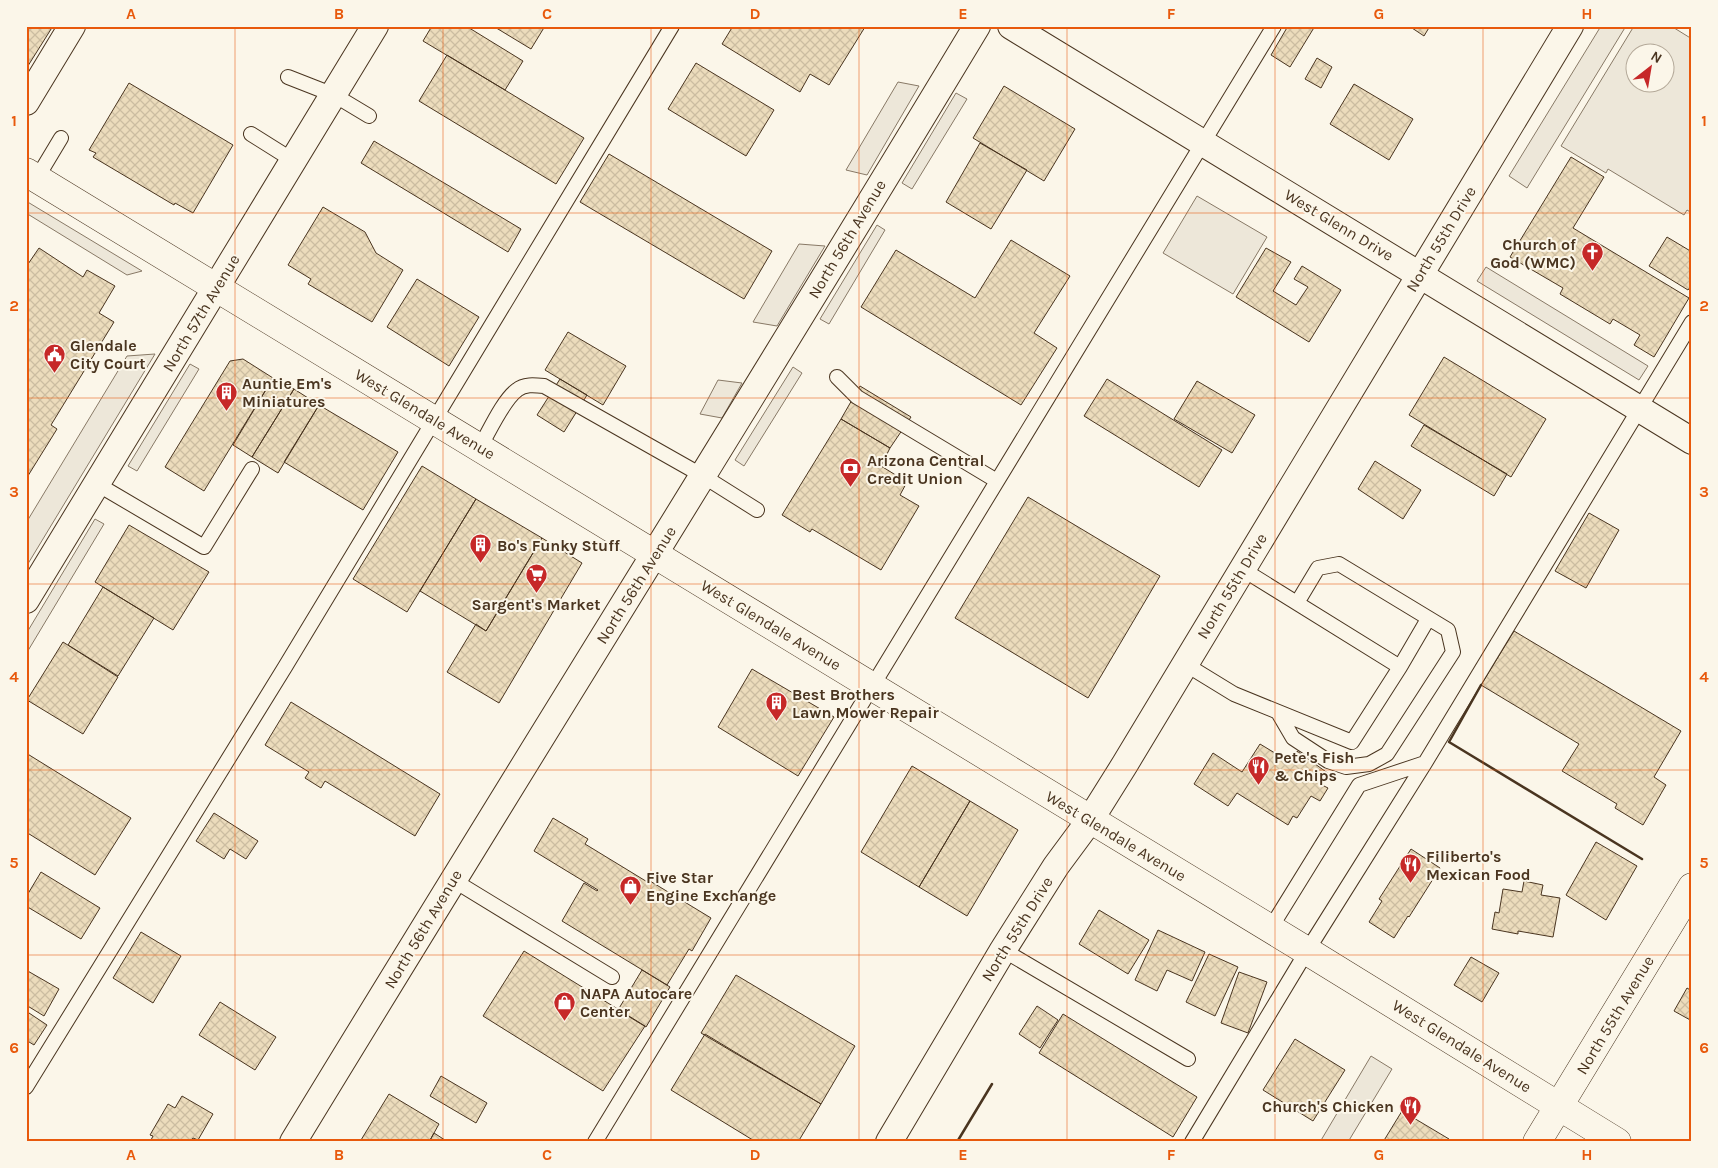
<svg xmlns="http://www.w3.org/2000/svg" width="1718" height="1168" viewBox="0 0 1718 1168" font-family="Karla,sans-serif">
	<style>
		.parking { fill: #ede7d9; stroke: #887966; fill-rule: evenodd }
		.building { fill: url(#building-cross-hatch); stroke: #4a3520 }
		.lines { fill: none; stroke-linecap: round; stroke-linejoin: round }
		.lane-casing { stroke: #4a3520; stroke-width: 16 }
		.street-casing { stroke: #4a3520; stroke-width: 28 }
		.secondary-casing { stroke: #4a3520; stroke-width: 29 }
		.lane { stroke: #fbf6e9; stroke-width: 14 }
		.street { stroke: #fbf6e9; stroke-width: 26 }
		.secondary { stroke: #fbf6e9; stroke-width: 28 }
		.wall { stroke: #4a3520; stroke-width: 2.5 }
		.grid { fill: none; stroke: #e8590c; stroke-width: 1; stroke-opacity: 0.55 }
		.labels { text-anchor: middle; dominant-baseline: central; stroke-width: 4; stroke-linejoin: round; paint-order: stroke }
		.street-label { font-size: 16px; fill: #4a3520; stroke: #fbf6e9 }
		.poi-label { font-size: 16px; font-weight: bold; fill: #4a3520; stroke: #fbf6e9; text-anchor: start }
		.neatline { fill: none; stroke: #e8590c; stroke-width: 2 }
		.grid-label { font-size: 16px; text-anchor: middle; font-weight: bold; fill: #e8590c }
	</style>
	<defs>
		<pattern id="building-cross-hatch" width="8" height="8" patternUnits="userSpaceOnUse" patternTransform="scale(1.25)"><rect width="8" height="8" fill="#ecdcbc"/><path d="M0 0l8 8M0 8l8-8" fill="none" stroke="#ccbda1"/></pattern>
	</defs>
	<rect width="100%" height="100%" fill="#fbf6e9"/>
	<!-- parking -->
	<path class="parking" d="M1601,26H1626L1527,188L1509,176Z
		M1634,26H1671L1692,39V213L1687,210L1684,215L1608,169L1606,173L1561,146ZM1636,52H1666V82H1636Z
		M898,82L919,86L867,175L846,170Z
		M956,93L967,99L912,189L902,183Z
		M1197,196L1267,237L1233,294L1163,253Z
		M26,201L142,271L127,275L26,213Z
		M877,225L885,230L829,324L820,319Z
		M799,244L825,246L777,326L753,322Z
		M1486,267L1648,366L1639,380L1477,281Z
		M155,354L26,567V523L127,356Z
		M190,364L199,369L137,471L128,466Z
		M793,367L802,373L744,466L735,460Z
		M718,380L742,383L722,418L700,414Z
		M95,519L104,524L26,654V634Z
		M1371,1056L1392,1069L1348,1142H1320Z"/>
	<!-- building -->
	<path class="building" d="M26,26H53L26,69Z
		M432,26H466L523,61L505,90L423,41Z
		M493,26H545L531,49Z
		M733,26H864L865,27L829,85L810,74L800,92L722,44Z
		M1288,26H1315L1290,67L1271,55Z
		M1409,26H1430L1424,36Z
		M447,55L584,138L556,184L419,101Z
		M1317,58L1332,67L1321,88L1305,79Z
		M696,63L774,110L746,156L668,109Z
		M129,83L233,145L193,213L175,203L174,205L93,157L96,153L89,150Z
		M1354,84L1413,119L1389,160L1330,124Z
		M1004,86L1075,129L1044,181L973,138Z
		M374,141L521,229L508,252L361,163Z
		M980,143L1027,170L991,229L946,202Z
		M609,154L772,251L744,299L580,202Z
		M1571,157L1604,177L1573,228L1689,298L1654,357L1634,345L1640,335L1613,319L1610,324L1560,294L1563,288L1510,257Z
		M323,207L365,232L376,253L403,270L372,322L308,284L311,279L288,265Z
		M1667,237L1692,252V285L1688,290L1649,266Z
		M1011,240L1070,276L1034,333L1057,348L1021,405L861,307L896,250L975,298Z
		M39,248L83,277L87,270L115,286L99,313L114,322L51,425L57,429L26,479V267Z
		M1266,248L1291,262L1273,291L1296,305L1308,287L1294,279L1302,266L1341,290L1309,342L1236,297Z
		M417,279L479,317L449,366L387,327Z
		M568,332L626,366L603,405L545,370Z
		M1444,357L1546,419L1511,477L1409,415Z
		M243,359L273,378L204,491L165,467L230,361Z
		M273,378L294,389L252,457L233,445Z
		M560,379L587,395L564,432L537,415Z
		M1107,379L1222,450L1199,487L1084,416Z
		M1197,381L1255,415L1232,453L1174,419Z
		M860,386L911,417L890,448L841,419Z
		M294,389L319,405L278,473L252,457Z
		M319,405L398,452L363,510L284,462Z
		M841,419L890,448L881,466L907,482L900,495L919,506L881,570L812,529L810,532L782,515Z
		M1424,425L1507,474L1494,496L1411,446Z
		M1375,461L1421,490L1403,519L1358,489Z
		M422,466L476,499L407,612L353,579Z
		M1028,497L1160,576L1088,698L955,618Z
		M476,499L542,538L486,631L420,591Z
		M1589,513L1619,530L1586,588L1555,571Z
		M129,525L209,572L173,630L95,582Z
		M542,538L582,563L499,703L447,672L476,624L486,631Z
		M103,587L154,618L118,676L68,645Z
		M1514,631L1681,731L1654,777L1666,785L1643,825L1615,808L1617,804L1562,771L1579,744L1481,685Z
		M63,642L118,677L83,734L27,700Z
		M752,669L834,717L798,776L718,727Z
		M291,702L440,794L415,836L325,781L321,788L305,778L309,772L265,745Z
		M1260,744L1288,761L1294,752L1296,753L1297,751L1329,774L1322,785L1328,788L1320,801L1311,796L1297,818L1293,816L1288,825L1237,793L1228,806L1194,784L1213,753L1242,772Z
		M26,753L131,818L95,875L26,832Z
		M912,766L970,801L919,887L861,852Z
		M970,801L1018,830L967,916L919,887Z
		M214,813L258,841L246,859L230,849L224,859L196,841Z
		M553,818L588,839L585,844L649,883L650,881L711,918L692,951L689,949L667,985L562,921L584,883L597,891L598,890L534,851Z
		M1596,842L1637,866L1606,920L1566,895Z
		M1411,849L1440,868L1409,917L1408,916L1394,938L1369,922L1382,901L1379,899Z
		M41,872L100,908L81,939L26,906V897Z
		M1524,881L1543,885L1541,895L1560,898L1553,937L1518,931V934L1492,929L1495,912L1499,913L1503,889L1522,892Z
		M1099,910L1149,940L1128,974L1079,944Z
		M1158,930L1205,952L1192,981L1167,970L1157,991L1135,980Z
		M141,932L181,956L153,1003L113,978Z
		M524,951L645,1026L603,1091L483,1016Z
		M1209,954L1238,967L1215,1016L1186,1002Z
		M1471,957L1499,973L1482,1002L1454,985Z
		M26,970L59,989L44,1016L26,1005Z
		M642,970L670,987L646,1027L618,1010Z
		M1239,972L1267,982L1248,1033L1221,1023Z
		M736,975L855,1046L821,1104L701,1033Z
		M1687,988L1692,991V1021L1674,1011Z
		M220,1002L276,1037L255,1070L199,1035Z
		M1037,1006L1058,1020L1040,1048L1019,1034Z
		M26,1011L47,1025L34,1045L26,1040Z
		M1063,1014L1197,1097L1173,1137L1039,1053Z
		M705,1034L821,1104L798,1142H756L671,1090Z
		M1295,1039L1345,1070L1313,1121L1263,1090Z
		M441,1076L487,1103L476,1123L430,1096Z
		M389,1094L439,1124L429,1142H364L361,1140Z
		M182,1096L213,1114L198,1140L193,1138L190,1142H150L153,1136L150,1135L168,1104L175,1108Z
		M1402,1111L1449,1139L1447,1142H1383Z
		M434,1133L448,1142H429Z"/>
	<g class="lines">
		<defs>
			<path id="lane" d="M288,77L334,95L369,116
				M251,134L294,161
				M37,178L61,138
				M837,377L857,397L997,481
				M480,447C489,432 503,400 517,390C524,384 534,385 544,386L703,476L757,510
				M97,484L204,547L252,469
				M1242,569L1400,667
				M1185,664L1234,694L1352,742L1400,667L1428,619
				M1279,714L1293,738L1328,761L1346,767L1369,764L1387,754L1453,652L1448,630L1339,564L1318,568L1297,603
				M453,880L612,977
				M1270,929L1359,785L1425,763
				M1003,950L1188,1059
				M26,1087L285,667L672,26
				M595,1142L1274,26
				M1192,1142L1307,951L1425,763L1692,322"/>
			<path id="street" d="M1011,26L1692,441
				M26,102L72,26
				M26,600L375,26
				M293,1142C520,769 752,400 977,26
				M889,1142L1003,950L1056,866L1090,820L1125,764L1570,26"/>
			<path id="secondary" d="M26,172L1307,951L1617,1142
				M1537,1142L1692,887"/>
		</defs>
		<!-- lane casing -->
		<use href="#lane" class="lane-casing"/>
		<!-- street casing -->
		<use href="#street" class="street-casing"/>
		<!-- secondary casing -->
		<use href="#secondary" class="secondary-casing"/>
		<!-- lane -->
		<use href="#lane" class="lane"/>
		<!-- street -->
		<use href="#street" class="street"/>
		<!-- secondary -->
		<use href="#secondary" class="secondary"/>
		<!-- wall -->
		<path class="wall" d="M1481,685L1449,742L1642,859
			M957,1142L992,1084"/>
	</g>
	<!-- grid -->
	<path class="grid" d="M235,26V1142M443,26V1142M651,26V1142M859,26V1142M1067,26V1142M1275,26V1142M1483,26V1142M26,213H1692M26,398H1692M26,584H1692M26,770H1692M26,955H1692"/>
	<!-- icons -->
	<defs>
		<symbol id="church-pin" viewBox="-11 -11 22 30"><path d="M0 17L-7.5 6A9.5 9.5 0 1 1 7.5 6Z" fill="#c62828" stroke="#fbf6e9"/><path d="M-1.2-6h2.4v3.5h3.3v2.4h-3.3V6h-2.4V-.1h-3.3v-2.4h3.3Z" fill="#fff"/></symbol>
		<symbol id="civic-pin" viewBox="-11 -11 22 30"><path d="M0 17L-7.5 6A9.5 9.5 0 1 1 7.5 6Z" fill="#c62828" stroke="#fbf6e9"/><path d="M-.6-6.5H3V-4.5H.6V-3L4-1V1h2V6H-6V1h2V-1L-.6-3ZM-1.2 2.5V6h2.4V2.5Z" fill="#fff"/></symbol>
		<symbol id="building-pin" viewBox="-11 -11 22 30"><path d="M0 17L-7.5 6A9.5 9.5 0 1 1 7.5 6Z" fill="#c62828" stroke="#fbf6e9"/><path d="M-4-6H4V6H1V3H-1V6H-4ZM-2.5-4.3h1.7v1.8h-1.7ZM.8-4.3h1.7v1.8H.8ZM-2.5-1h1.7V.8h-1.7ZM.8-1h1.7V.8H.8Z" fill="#fff"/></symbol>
		<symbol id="bank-pin" viewBox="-11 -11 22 30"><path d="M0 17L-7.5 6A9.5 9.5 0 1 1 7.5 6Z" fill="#c62828" stroke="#fbf6e9"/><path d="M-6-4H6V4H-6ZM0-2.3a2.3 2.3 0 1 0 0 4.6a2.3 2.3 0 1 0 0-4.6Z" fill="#fff"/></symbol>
		<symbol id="supermarket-pin" viewBox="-11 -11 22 30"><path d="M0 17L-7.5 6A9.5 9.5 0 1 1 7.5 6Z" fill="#c62828" stroke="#fbf6e9"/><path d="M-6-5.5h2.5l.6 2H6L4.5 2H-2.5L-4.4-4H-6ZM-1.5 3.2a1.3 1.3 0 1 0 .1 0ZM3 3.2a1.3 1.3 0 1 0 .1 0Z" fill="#fff"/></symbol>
		<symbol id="restaurant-pin" viewBox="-11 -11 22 30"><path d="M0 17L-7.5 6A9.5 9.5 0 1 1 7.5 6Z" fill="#c62828" stroke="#fbf6e9"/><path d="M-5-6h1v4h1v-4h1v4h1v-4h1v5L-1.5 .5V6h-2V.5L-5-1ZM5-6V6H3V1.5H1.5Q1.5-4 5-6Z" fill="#fff"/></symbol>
		<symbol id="shop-pin" viewBox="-11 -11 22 30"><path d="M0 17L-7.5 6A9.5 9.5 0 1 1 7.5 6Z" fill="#c62828" stroke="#fbf6e9"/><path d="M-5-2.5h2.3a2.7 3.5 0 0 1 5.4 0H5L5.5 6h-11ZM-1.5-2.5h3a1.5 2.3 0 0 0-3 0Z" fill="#fff"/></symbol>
	</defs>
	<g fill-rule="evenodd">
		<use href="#church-pin" x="1580" y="240" width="25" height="34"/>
		<use href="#civic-pin" x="42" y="342" width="25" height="34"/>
		<use href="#building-pin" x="214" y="380" width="25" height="34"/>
		<use href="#bank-pin" x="838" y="456" width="25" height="34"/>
		<use href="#building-pin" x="468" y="532" width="25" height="34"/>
		<use href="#supermarket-pin" x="524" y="562" width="25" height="34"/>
		<use href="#building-pin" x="764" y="690" width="25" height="34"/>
		<use href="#restaurant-pin" x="1246" y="754" width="25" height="34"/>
		<use href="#restaurant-pin" x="1398" y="852" width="25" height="34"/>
		<use href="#shop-pin" x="618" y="874" width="25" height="34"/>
		<use href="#shop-pin" x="552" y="990" width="25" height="34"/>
		<use href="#restaurant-pin" x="1398" y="1094" width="25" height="34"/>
	</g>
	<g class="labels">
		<!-- street labels -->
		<g class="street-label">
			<text transform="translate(1339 225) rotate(31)">West Glenn Drive</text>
			<text transform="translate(847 239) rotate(-59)">North 56th Avenue</text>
			<text transform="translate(1441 239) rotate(-59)">North 55th Drive</text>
			<text transform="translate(201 313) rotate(-59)">North 57th Avenue</text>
			<text transform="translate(425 414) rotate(31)">West Glendale Avenue</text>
			<text transform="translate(636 585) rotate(-58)">North 56th Avenue</text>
			<text transform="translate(1232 586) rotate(-59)">North 55th Drive</text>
			<text transform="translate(771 625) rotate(31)">West Glendale Avenue</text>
			<text transform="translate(1116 836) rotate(31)">West Glendale Avenue</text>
			<text transform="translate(423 929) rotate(-59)">North 56th Avenue</text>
			<text transform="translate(1017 929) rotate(-58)">North 55th Drive</text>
			<text transform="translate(1615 1015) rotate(-59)">North 55th Avenue</text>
			<text transform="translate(1462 1046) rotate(32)">West Glendale Avenue</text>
		</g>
		<!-- poi labels -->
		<g class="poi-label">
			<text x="1576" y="244" text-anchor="end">Church of<tspan x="1576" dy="18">God (WMC)</tspan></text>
			<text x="70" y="345">Glendale<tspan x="70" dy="18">City Court</tspan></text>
			<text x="242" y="383">Auntie Em's<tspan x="242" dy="18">Miniatures</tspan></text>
			<text x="867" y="460">Arizona Central<tspan x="867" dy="18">Credit Union</tspan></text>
			<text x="497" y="545">Bo's Funky Stuff</text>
			<text x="536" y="604" text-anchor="middle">Sargent's Market</text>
			<text x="792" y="694">Best Brothers<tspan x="792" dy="18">Lawn Mower Repair</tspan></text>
			<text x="1274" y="757">Pete's Fish<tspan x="1274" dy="18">&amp; Chips</tspan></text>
			<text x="1426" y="856">Filiberto's<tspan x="1426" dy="18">Mexican Food</tspan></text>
			<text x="646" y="877">Five Star<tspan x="646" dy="18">Engine Exchange</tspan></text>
			<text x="580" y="993">NAPA Autocare<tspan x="580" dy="18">Center</tspan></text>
			<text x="1394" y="1106" text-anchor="end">Church's Chicken</text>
		</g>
	</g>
	<!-- border -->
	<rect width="1718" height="1168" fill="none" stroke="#fbf6e9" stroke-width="55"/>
	<!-- north arrow -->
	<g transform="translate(1650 68) rotate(31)"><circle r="24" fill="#fbf6e9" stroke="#b4a999"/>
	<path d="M0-4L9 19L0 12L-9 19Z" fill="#c62828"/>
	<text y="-8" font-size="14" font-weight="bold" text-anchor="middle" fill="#4a3520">N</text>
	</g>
	<rect x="28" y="28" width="1662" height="1112" class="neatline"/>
	<g class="grid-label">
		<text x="131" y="19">A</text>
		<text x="339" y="19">B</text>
		<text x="547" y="19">C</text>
		<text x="755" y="19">D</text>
		<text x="963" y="19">E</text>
		<text x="1171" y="19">F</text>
		<text x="1379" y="19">G</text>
		<text x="1587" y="19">H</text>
		<text x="14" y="126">1</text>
		<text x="1704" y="126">1</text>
		<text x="14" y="311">2</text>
		<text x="1704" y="311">2</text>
		<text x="14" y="497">3</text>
		<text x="1704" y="497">3</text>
		<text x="14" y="682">4</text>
		<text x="1704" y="682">4</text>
		<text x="14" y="868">5</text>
		<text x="1704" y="868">5</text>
		<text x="14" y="1053">6</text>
		<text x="1704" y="1053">6</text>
		<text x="131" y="1160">A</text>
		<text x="339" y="1160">B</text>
		<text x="547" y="1160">C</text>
		<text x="755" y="1160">D</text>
		<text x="963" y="1160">E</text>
		<text x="1171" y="1160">F</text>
		<text x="1379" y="1160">G</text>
		<text x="1587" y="1160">H</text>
	</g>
</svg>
